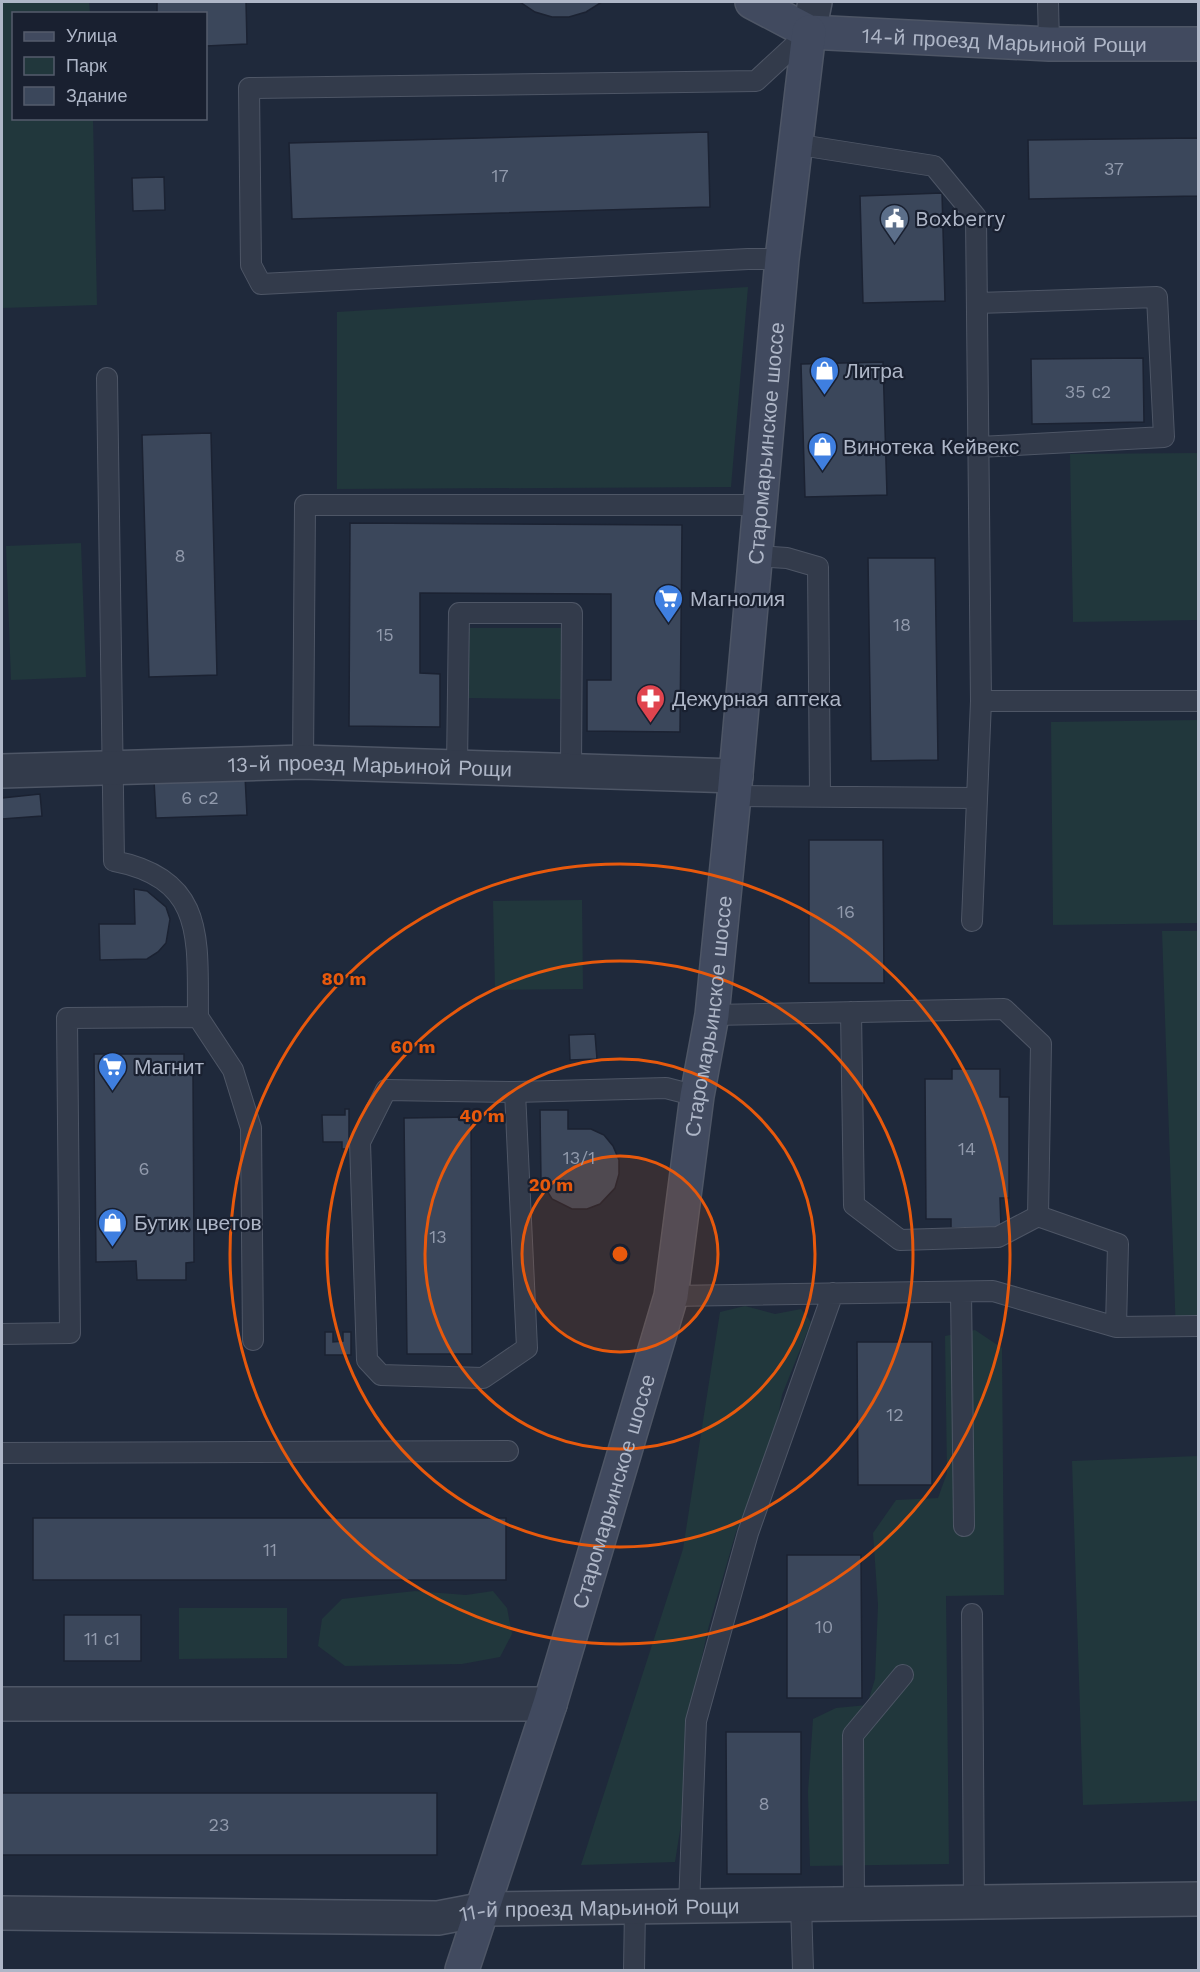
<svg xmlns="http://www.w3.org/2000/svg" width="1200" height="1972" viewBox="0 0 1200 1972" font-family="'Work Sans',sans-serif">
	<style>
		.green { fill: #21373c }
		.building { fill: #3b475b; stroke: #1b2232; stroke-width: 1.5 }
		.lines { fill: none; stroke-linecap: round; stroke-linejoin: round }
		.lane-casing { stroke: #4e5666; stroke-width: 22 }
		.street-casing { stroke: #4e5666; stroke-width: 36 }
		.secondary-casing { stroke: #4e5666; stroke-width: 36 }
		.lane { stroke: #333b4b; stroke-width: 20 }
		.street { stroke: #333b4b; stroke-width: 33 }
		.secondary { stroke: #414a5f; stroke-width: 33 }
		.ring { fill: none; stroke: #e8590c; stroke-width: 3 }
		.labels { text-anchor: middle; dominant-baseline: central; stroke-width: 4.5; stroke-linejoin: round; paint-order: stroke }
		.number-label { font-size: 18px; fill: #919aac }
		.street-label { font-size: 21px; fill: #aeb6c7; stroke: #192030 }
		.poi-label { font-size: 21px; fill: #aeb6c7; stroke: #192030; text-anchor: start }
		.centre { fill: #e8590c; stroke: #192030; stroke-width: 3 }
		.ring-label { font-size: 18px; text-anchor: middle; font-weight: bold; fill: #e8590c; stroke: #192030; stroke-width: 4.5; stroke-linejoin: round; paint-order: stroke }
	</style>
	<rect width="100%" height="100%" fill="#1f293b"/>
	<!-- green -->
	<path class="green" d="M2,2H89L90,13L14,14V118L93,119L97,305L2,308Z
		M748,287L731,487L337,489V312Z
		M1198,453V620L1073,622L1070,454Z
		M81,543L86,677L11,680L6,546Z
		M469,628H563L562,699L469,698Z
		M1198,720V923L1053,925L1051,722Z
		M582,900L583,989L495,990L493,901Z
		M1162,931H1198V1335L1176,1336Z
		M745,1306L775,1314L801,1309L811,1322L782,1395L771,1456L736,1532L708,1629L685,1736L686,1793L675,1862L581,1865L683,1549L720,1312Z
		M975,1330L1002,1348L1004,1595L946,1596L949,1864L810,1866L808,1792L813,1719L836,1708L867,1705L875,1679L878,1605L873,1533L896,1500L938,1498L947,1473L945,1336Z
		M1198,1456V1801L1083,1805L1072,1461Z
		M415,1591L466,1595L493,1591L507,1608L512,1634L500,1657L462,1664L345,1666L318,1646L322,1619L342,1599Z
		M179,1608H287V1658L179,1659Z"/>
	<!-- building -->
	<path class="building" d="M157,2H246L247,44L206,46V14H157Z
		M520,2H602L586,12L569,17H552L535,12Z
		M708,132L710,207L292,219L289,143Z
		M1198,138V196L1029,199L1028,140Z
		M164,177L165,210L133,211L132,178Z
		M942,193L945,301L863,303L860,196Z
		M1143,358L1144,422L1032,424L1031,359Z
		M883,362L887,495L805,497L801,364Z
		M211,433L217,675L149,677L142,435Z
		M350,523L682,525L680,732L587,731V680H611V594L420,593V673L440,674V727L349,726Z
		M868,558H935L938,760L871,761Z
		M245,776L247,815L156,818L154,780Z
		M40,794L42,816L2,819V798Z
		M809,840H883L884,983H809Z
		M134,889L147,891L166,907L170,919L166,943L158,952L147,959L100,960L99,924H135Z
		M595,1034L597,1059L570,1060L569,1035Z
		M94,1054H184V1074H193L194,1262L186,1263V1280H137L136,1261L96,1262Z
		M952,1069H1000V1097H1009V1198H1000L1001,1228H951V1219H926L925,1079H952Z
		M345,1109H349V1149H342V1142H323L322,1115H345Z
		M540,1110H568V1129H591L604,1135L613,1146L619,1160V1174L615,1188L600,1204L587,1209H572L552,1199L541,1181Z
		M471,1117L472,1354H407L404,1118Z
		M325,1332H333V1342L343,1341V1332H351V1355H325Z
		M857,1342H932V1485H858Z
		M33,1518H506V1580H33Z
		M787,1555H861L862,1698H787Z
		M64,1615H141V1661H64Z
		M726,1732H801V1874H727Z
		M2,1793H437V1855H2Z"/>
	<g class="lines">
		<defs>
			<path id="lane" d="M1048,2L1049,44
				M794,144L934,166L976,217L981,701L972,921
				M782,259H748L261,284L251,265L249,88L756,81L809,32
				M977,303L1157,297L1164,437L979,447
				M756,556L787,558L818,567L820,795
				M981,701H1198
				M303,762L305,505H759
				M457,767L459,613H572L571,769
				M734,796L977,798
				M712,1015L1004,1009L1041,1044L1038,1216L998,1237L900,1240L854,1205L851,1012
				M198,1017L233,1070L251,1128L253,1340
				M515,1092L527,1348L483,1378L381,1375L367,1360L360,1142L386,1090L515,1092L666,1088L697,1096
				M961,1292L964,1526
				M671,1296L993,1291L1116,1327L1118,1244L1038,1216
				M1116,1327L1198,1326
				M2,1334L70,1333L67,1018L198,1017C197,941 207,879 114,861L107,378
				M2,1453L508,1451
				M972,1614L974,1904
				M854,1904L853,1735L903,1675
				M801,1905L803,1970
				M689,1906L696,1721L748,1533L833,1293
				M634,1970L635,1908"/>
			<g id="street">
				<path d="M809,32L815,2"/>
				<path id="s1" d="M2,771L303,762L736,776"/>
				<path d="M2,1704H550"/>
				<path id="s2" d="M2,1913L438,1918L485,1909L1198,1899"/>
			</g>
			<g id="secondary">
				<path id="s3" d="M752,2L809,32L1049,44H1198"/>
				<path id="s4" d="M462,1970L550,1704L671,1296L697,1096L712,1015L734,796L782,259L809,32"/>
			</g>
		</defs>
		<!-- lane casing -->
		<use href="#lane" class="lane-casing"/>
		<!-- street casing -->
		<use href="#street" class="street-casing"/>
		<!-- secondary casing -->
		<use href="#secondary" class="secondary-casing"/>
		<!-- lane -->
		<use href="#lane" class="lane"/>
		<!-- street -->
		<use href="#street" class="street"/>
		<!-- secondary -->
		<use href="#secondary" class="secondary"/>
	</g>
	<!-- distance rings -->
	<circle cx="620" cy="1254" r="98" fill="#e8590c" fill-opacity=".12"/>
	<g class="ring">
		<circle cx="620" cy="1254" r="98"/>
		<circle cx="620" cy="1254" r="195"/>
		<circle cx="620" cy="1254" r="293"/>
		<circle cx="620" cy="1254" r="390"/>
	</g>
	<!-- icons -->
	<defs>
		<symbol id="civic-pin" viewBox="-11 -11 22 30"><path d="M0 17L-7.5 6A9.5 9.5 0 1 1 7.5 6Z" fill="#5c6f8a" stroke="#192030"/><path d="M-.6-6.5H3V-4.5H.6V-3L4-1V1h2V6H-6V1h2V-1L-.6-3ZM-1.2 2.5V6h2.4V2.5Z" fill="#fff"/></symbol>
		<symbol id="shop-pin" viewBox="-11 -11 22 30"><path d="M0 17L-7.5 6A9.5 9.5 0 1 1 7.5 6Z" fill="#3f7fe0" stroke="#192030"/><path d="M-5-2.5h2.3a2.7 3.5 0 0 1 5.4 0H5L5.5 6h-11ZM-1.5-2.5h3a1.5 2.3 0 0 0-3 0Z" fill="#fff"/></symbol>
		<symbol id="supermarket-pin" viewBox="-11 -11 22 30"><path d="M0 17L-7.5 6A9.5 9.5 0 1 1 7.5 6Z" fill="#3f7fe0" stroke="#192030"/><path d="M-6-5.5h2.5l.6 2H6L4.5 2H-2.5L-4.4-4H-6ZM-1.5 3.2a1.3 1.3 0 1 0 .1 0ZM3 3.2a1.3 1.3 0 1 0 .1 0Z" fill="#fff"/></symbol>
		<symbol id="pharmacy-pin" viewBox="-11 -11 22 30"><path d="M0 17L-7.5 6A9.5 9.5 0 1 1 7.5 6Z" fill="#e0444e" stroke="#192030"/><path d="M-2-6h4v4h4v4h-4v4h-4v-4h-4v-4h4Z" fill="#fff"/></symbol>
	</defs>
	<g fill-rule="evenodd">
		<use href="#civic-pin" x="878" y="202" width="33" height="45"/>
		<use href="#shop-pin" x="808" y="354" width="33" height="45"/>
		<use href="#shop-pin" x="806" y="430" width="33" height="45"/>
		<use href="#supermarket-pin" x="652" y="582" width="33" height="45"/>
		<use href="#pharmacy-pin" x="634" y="682" width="33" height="45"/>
		<use href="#supermarket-pin" x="96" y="1050" width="33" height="45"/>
		<use href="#shop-pin" x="96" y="1206" width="33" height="45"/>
	</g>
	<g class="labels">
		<!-- number labels -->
		<g class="number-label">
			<text x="1114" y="168">37</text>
			<text x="500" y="175">17</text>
			<text x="1088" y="391">35 с2</text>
			<text x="180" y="555">8</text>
			<text x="902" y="624">18</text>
			<text x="385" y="634">15</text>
			<text x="200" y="797">6 c2</text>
			<text x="846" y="911">16</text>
			<text x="967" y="1148">14</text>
			<text x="579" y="1157">13/1</text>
			<text x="144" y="1168">6</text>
			<text x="438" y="1236">13</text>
			<text x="895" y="1414">12</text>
			<text x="270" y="1549">11</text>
			<text x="824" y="1626">10</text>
			<text x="102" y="1638">11 с1</text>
			<text x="764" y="1803">8</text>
			<text x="219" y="1824">23</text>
		</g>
		<!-- street labels -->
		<g class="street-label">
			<text stroke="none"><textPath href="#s3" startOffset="260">14-й проезд Марьиной Рощи</textPath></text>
			<text stroke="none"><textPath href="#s4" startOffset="1564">Старомарьинское шоссе</textPath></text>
			<text stroke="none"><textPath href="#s1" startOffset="368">13-й проезд Марьиной Рощи</textPath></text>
			<text stroke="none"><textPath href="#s4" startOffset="988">Старомарьинское шоссе</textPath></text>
			<text stroke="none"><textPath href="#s4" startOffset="502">Старомарьинское шоссе</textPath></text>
			<text stroke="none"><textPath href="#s2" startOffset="598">11-й проезд Марьиной Рощи</textPath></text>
		</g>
		<!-- poi labels -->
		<g class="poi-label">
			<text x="915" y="218">Boxberry</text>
			<text x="845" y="370">Литра</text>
			<text x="843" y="446">Винотека Кейвекс</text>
			<text x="690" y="598">Магнолия</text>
			<text x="672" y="698">Дежурная аптека</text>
			<text x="134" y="1066">Магнит</text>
			<text x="134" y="1222">Бутик цветов</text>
		</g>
	</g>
	<circle cx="620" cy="1254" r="9" class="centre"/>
	<g class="ring-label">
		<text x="344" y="985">80 m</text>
		<text x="413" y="1053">60 m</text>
		<text x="482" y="1122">40 m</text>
		<text x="551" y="1191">20 m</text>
	</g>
	<!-- border -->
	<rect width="1200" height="1972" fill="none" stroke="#aeb6c7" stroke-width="6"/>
	<!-- legend -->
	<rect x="12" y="12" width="195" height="108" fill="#192030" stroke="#555c6c" stroke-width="1.5"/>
	<rect x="24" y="32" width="30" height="9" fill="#414a5f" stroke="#555c6c" stroke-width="1.5"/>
	<text x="66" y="42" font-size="18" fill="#aeb6c7">Улица</text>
	<rect x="24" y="57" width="30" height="18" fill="#21373c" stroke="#555c6c" stroke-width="1.5"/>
	<text x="66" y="72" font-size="18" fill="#aeb6c7">Парк</text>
	<rect x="24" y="87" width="30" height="18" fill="#3b475b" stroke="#555c6c" stroke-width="1.5"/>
	<text x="66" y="102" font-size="18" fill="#aeb6c7">Здание</text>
</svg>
